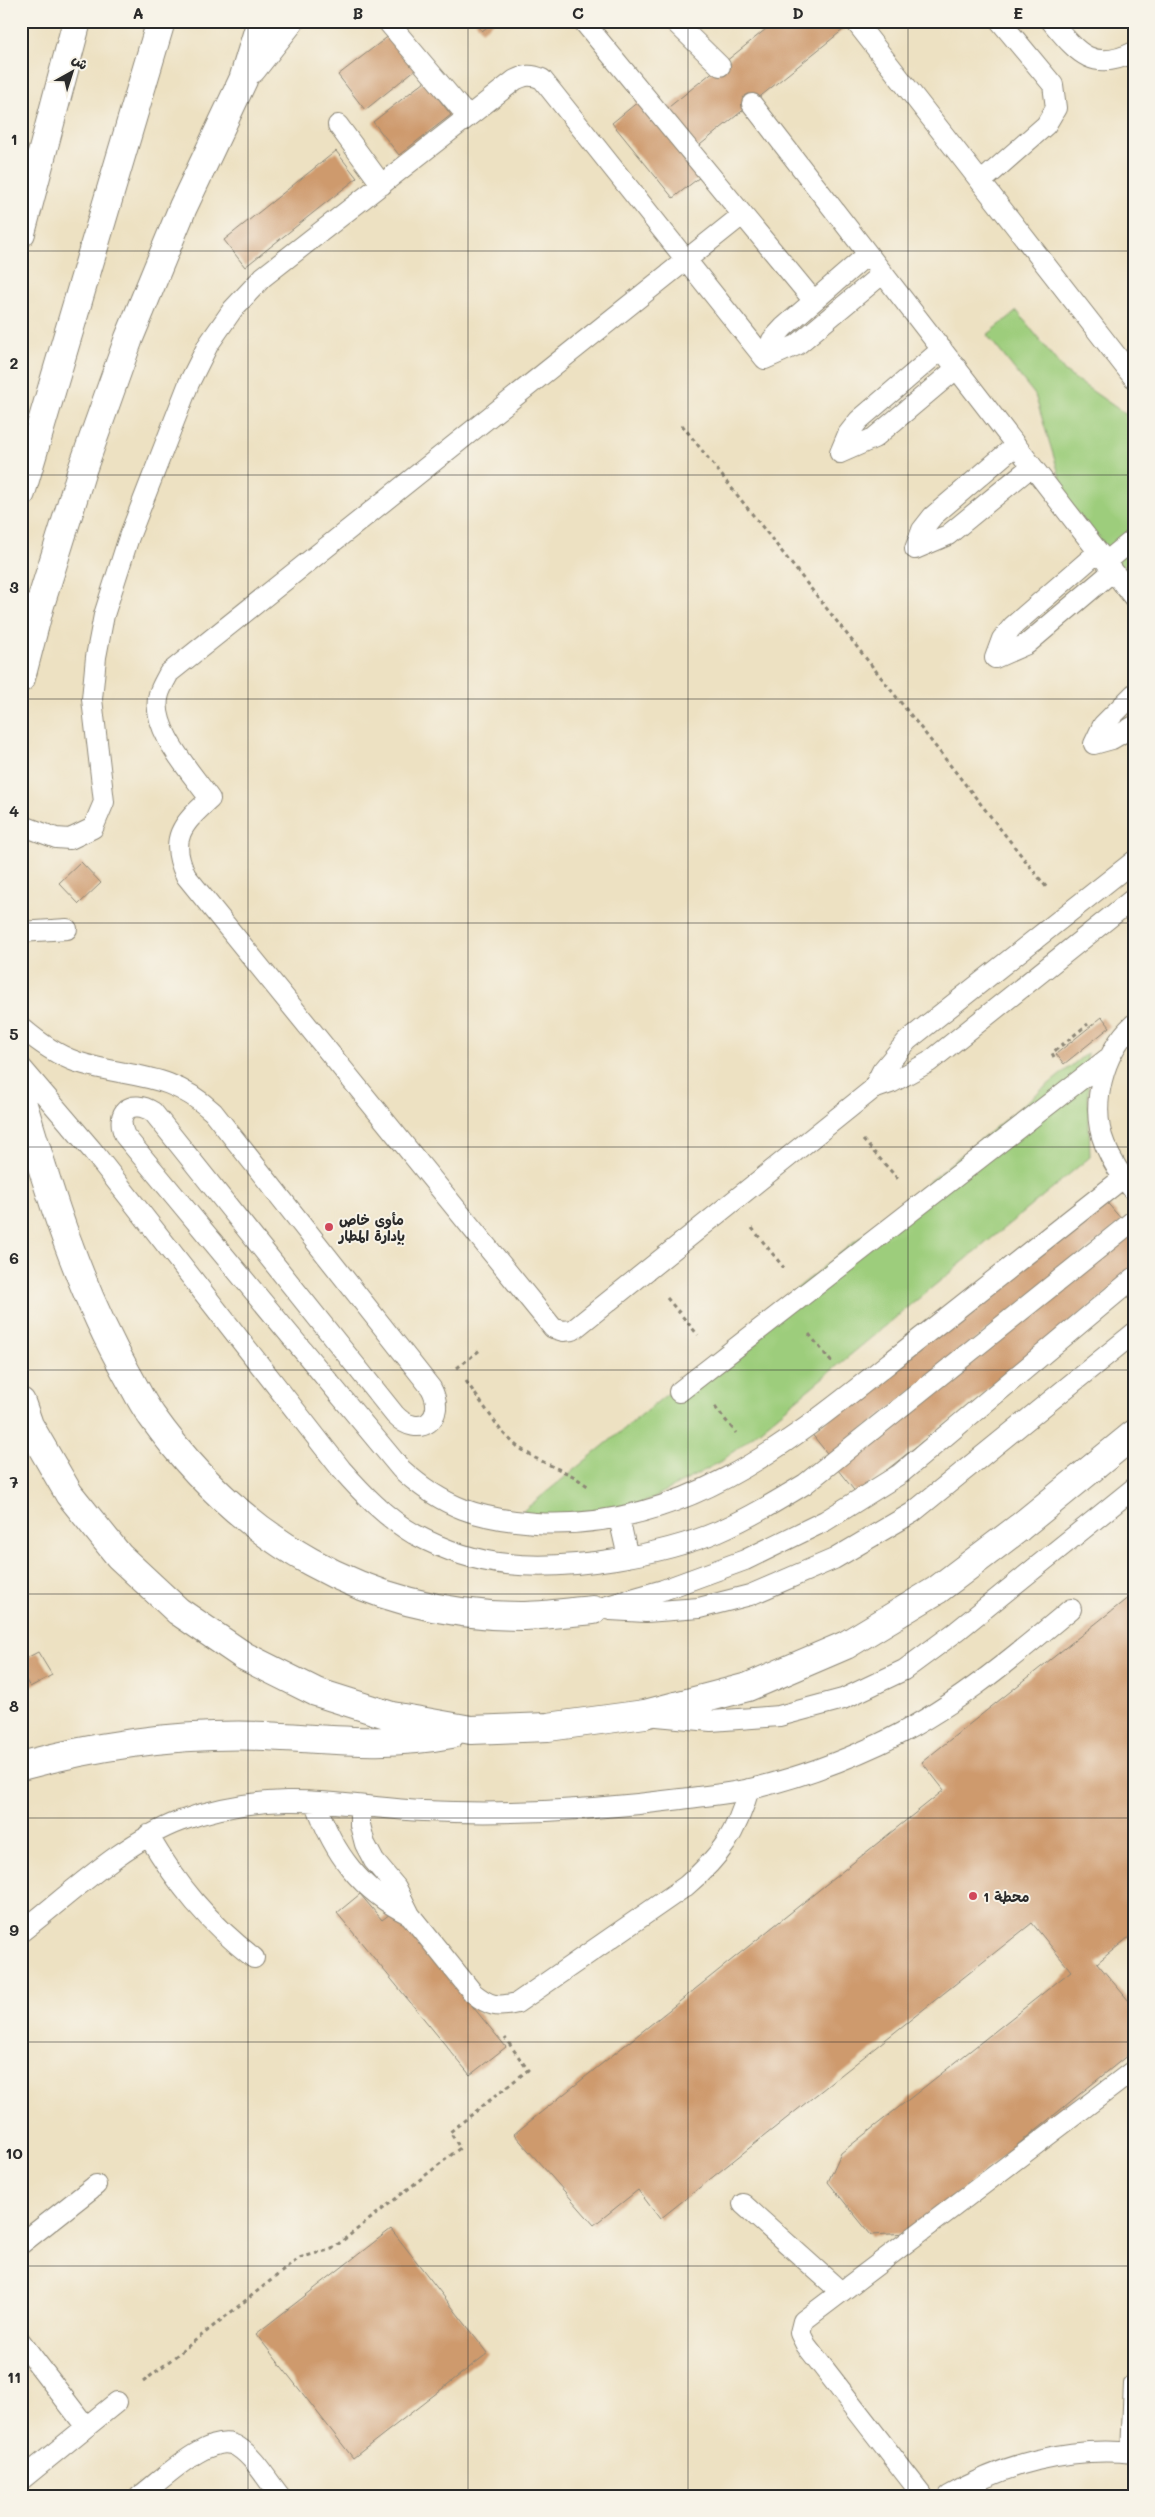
<svg xmlns="http://www.w3.org/2000/svg" width="1155" height="2517" viewBox="0 0 1155 2517" font-family="Mali,'Playpen Sans Arabic',sans-serif">
	<style>
		.green { fill: #9dcd7b; stroke: #647c53 }
		.building { fill: #ce9a6d }
		.lines { fill: none; stroke-linecap: round; stroke-linejoin: round }
		.lane-casing { stroke: #8c8676; stroke-width: 22 }
		.secondary-casing { stroke: #8c8676; stroke-width: 30 }
		.highway-casing { stroke: #8c8676; stroke-width: 30 }
		.path { stroke: #8c8676; stroke-width: 3; stroke-dasharray: 4 4; stroke-linecap: butt }
		.lane { stroke: #fff; stroke-width: 20 }
		.secondary { stroke: #fff; stroke-width: 28 }
		.highway { stroke: #fff; stroke-width: 28 }
		.grid { fill: none; stroke: #2b2b2b; stroke-width: 1; stroke-opacity: 0.55 }
		.poi-dot { fill: #d1495b; stroke: #f7f3e8; stroke-width: 2 }
		.labels { text-anchor: middle; dominant-baseline: central; stroke-width: 4; stroke-linejoin: round; paint-order: stroke }
		.poi-label { font-size: 14px; font-weight: bold; fill: #2b2b2b; stroke: #f7f3e8; text-anchor: start }
		.neatline { fill: none; stroke: #2b2b2b; stroke-width: 2 }
		.grid-label { font-size: 16px; text-anchor: middle; font-weight: bold; fill: #2b2b2b }
	</style>
	<rect width="100%" height="100%" fill="#f7f3e8"/>
	<filter id="ink" filterUnits="userSpaceOnUse"><feTurbulence type="fractalNoise" baseFrequency=".02" numOctaves="2"/><feDisplacementMap in="SourceGraphic" scale="10" xChannelSelector="R" yChannelSelector="G"/><feConvolveMatrix kernelMatrix="1 2 1 2 8 2 1 2 1" color-interpolation-filters="sRGB"/></filter>
	<filter id="wash" filterUnits="userSpaceOnUse"><feTurbulence type="fractalNoise" baseFrequency=".0096" numOctaves="4" result="noise"/><feDisplacementMap in="SourceGraphic" scale="20" xChannelSelector="R" yChannelSelector="G"/><feGaussianBlur stdDeviation="1.12" result="paint"/><feColorMatrix in="noise" values="0 0 0 0 0 0 0 0 0 0 0 0 0 0 0 0 0 1.4 0 .05"/><feComposite in="paint" operator="in"/></filter>
	<g filter="url(#wash)">
		<rect width="100%" height="100%" fill="#ede1c2"/>
		<!-- green -->
		<path class="green" d="M1017,311L1065,372L1134,420V584L1067,500L1035,395L987,335Z
			M1087,1053L1090,1157L722,1461L643,1503L554,1516H517Z"/>
		<g id="blocks">
			<!-- building -->
			<path class="building" d="M475,21H495L482,31Z
				M776,21H854L685,157L700,177L673,198L612,123L639,101L654,119Z
				M390,35L416,69L365,110L338,75Z
				M425,81L451,115L399,155L373,122Z
				M336,151L357,178L245,267L224,240Z
				M81,862L101,883L79,904L59,883Z
				M1102,1017L1110,1027L1064,1064L1056,1054Z
				M1103,1198L1123,1221L830,1457L811,1433Z
				M1130,1235L1134,1239V1271L857,1494L838,1470Z
				M1134,1593V1933L1097,1963L1134,2007V2050L909,2233L871,2235L828,2182L841,2153L1071,1971L1032,1923L660,2219L638,2190L594,2225L514,2134L944,1790L922,1762Z
				M38,1652L52,1675L30,1687L21,1672V1661Z
				M360,1894L382,1920L394,1911L506,2047L470,2075L337,1913Z
				M391,2229L488,2353L353,2458L256,2334Z"/>
		</g>
	</g>
	<g filter="url(#ink)">
		<use href="#blocks" fill-opacity="0" stroke="#8c8676" stroke-width="1"/>
		<g class="lines">
			<defs>
				<path id="lane" d="M387,21L468,117
					M583,21L813,300
					M674,21L720,66
					M855,21L1134,378
					M1051,21C1077,52 1092,73 1134,52
					M752,104L1134,598
					M338,125L382,185
					M981,182L1046,125L1056,108L1053,85L1000,21
					M741,216L169,673C166,679 161,687 159,694C149,728 192,773 210,799C182,824 168,839 186,876L553,1328L563,1331L573,1330L873,1089L893,1082L929,1062L1134,898
					M765,359L772,340L784,327L868,254
					M765,359L797,345L883,273
					M840,453L848,434L859,420L942,349
					M840,453L874,438L957,368
					M915,549L922,530L933,516L1016,445
					M915,549L948,535L1032,466
					M1106,562L1134,539
					M995,658L1002,639L1013,626L1098,552
					M995,658L1027,644L1113,571
					M1094,744L1103,725L1134,694
					M1094,744L1112,739L1134,726
					M21,825L56,838L70,839L93,828L104,802L92,699L96,657L104,615L129,537L189,383L208,345L233,309L263,277L515,80C525,75 531,74 542,79L765,359
					M21,932L67,929
					M1134,1024C1103,1052 1089,1106 1105,1145C1112,1162 1123,1178 1134,1191
					M21,1027C37,1041 57,1055 77,1062C130,1079 168,1070 213,1112L431,1388C448,1419 419,1440 395,1415L153,1112C131,1098 114,1112 125,1136L401,1469C444,1508 479,1519 535,1523C695,1532 806,1428 923,1336C990,1283 1056,1231 1123,1178
					M21,1067L92,1150L341,1469C363,1494 385,1517 414,1534C442,1549 476,1561 507,1564C568,1571 663,1555 719,1531C749,1518 777,1501 805,1484L1134,1220
					M873,1089L882,1071L907,1041L1134,861
					M679,1392L1107,1059
					M619,1518L628,1557
					M593,1610L663,1590L745,1560L825,1521L900,1474L1134,1278
					M610,1610L646,1612L699,1608L750,1595L834,1559L912,1513L1134,1333
					M657,1716L711,1721L779,1716L843,1699L904,1670L957,1631L1134,1488
					M316,1803C333,1853 361,1891 410,1915
					M360,1806V1825L365,1844L374,1861L396,1887L410,1915L473,1993C489,2006 497,2008 517,2003L686,1886C721,1856 736,1834 749,1789
					M148,1835C178,1886 208,1922 254,1958
					M21,1932C69,1895 124,1842 180,1821C213,1809 252,1802 287,1801C333,1800 379,1809 424,1811C510,1815 597,1810 681,1799C704,1796 727,1794 750,1789C794,1779 838,1763 879,1744C950,1711 1011,1659 1071,1609
					M743,2204L841,2292
					M21,2244L96,2185
					M21,2342L86,2427
					M1131,2453L1134,2384
					M21,2480L117,2402
					M140,2496C161,2481 212,2429 238,2447C255,2458 267,2480 280,2496
					M923,2496L806,2345L800,2333L803,2321L1134,2070
					M949,2496C1004,2464 1069,2446 1134,2453"/>
				<path id="secondary" d="M252,69L290,21
					M21,678L40,605L82,470L129,338L183,207L243,80L261,21
					M21,1098C49,1192 79,1289 127,1374C135,1388 142,1403 151,1415C239,1539 365,1615 520,1616C544,1616 569,1612 593,1610
					M21,1402L29,1425L69,1494L119,1556L178,1611L244,1656L316,1692L392,1716L471,1730L548,1727L645,1714L748,1687L846,1645L937,1590L1020,1527L1134,1434
					M21,1766C102,1744 182,1733 265,1736C332,1739 384,1747 451,1734"/>
				<path id="highway" d="M21,233L77,21
					M21,493L161,21"/>
			</defs>
			<!-- lane casing -->
			<use href="#lane" class="lane-casing"/>
			<!-- secondary casing -->
			<use href="#secondary" class="secondary-casing"/>
			<!-- highway casing -->
			<use href="#highway" class="highway-casing"/>
			<!-- path -->
			<path class="path" d="M682,425L1047,888
				M1054,1057L1052,1053L1088,1024
				M863,1140L899,1180
				M752,1228L784,1268
				M667,1298L698,1335
				M809,1334L833,1364
				M457,1368L480,1350
				M466,1381L502,1432L518,1447L535,1458L573,1476L589,1487
				M715,1407L736,1433
				M143,2382L299,2258L332,2249L460,2148L450,2132L528,2070L505,2038"/>
			<!-- lane -->
			<use href="#lane" class="lane"/>
			<!-- secondary -->
			<use href="#secondary" class="secondary"/>
			<!-- highway -->
			<use href="#highway" class="highway"/>
		</g>
	</g>
	<!-- grid -->
	<path class="grid" d="M248,21V2496M468,21V2496M688,21V2496M908,21V2496M21,251H1134M21,475H1134M21,699H1134M21,923H1134M21,1147H1134M21,1370H1134M21,1594H1134M21,1818H1134M21,2042H1134M21,2266H1134"/>
	<!-- markers -->
	<g class="poi-dot">
		<circle cx="329" cy="1227" r="5"/>
		<circle cx="973" cy="1896" r="5"/>
	</g>
	<g class="labels">
		<!-- poi labels -->
		<g class="poi-label">
			<text x="339" y="1219">مأوى خاص<tspan x="339" dy="16">بإدارة المطار</tspan></text>
			<text x="983" y="1896">محطة 1</text>
		</g>
	</g>
	<!-- margin -->
	<rect width="1155" height="2517" fill="none" stroke="#f7f3e8" stroke-width="55"/>
	<!-- north arrow -->
	<g transform="translate(72 72) rotate(39)" stroke="#f7f3e8" stroke-width="4" paint-order="stroke">
	<path d="M0-4L9 19L0 12L-9 19Z" fill="#2b2b2b"/>
	<text y="-8" font-size="14" font-weight="bold" text-anchor="middle" fill="#2b2b2b">ش</text>
	</g>
	<rect x="28" y="28" width="1100" height="2462" class="neatline"/>
	<g class="grid-label">
		<text x="138" y="19">A</text>
		<text x="358" y="19">B</text>
		<text x="578" y="19">C</text>
		<text x="798" y="19">D</text>
		<text x="1018" y="19">E</text>
		<text x="14" y="145">1</text>
		<text x="14" y="369">2</text>
		<text x="14" y="593">3</text>
		<text x="14" y="817">4</text>
		<text x="14" y="1040">5</text>
		<text x="14" y="1264">6</text>
		<text x="14" y="1488">7</text>
		<text x="14" y="1712">8</text>
		<text x="14" y="1936">9</text>
		<text x="14" y="2159">10</text>
		<text x="14" y="2383">11</text>
	</g>
</svg>
